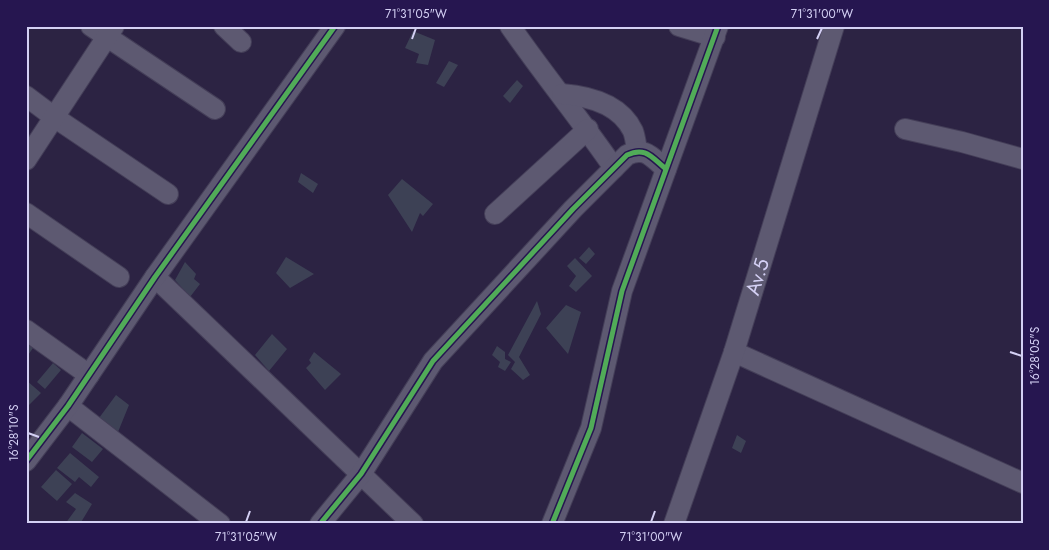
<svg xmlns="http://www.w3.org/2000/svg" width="1049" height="550" viewBox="0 0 1049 550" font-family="Jost,sans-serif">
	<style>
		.building { fill: #3d4155 }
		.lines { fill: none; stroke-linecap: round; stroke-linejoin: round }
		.minor-casing { stroke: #443e58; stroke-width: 22 }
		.minor { stroke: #5d5971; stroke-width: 20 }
		.cycleway-casing { stroke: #261650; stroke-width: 8 }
		.cycleway { stroke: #51ab58; stroke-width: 5 }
		.ticks { fill: none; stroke: #d4d0f4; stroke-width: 2 }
		.labels { text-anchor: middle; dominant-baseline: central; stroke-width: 4; stroke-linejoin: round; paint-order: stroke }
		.street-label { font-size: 20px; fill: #d4d0f4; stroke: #261650 }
		.neatline { fill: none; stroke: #d4d0f4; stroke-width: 2 }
		.ticks-label { font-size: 12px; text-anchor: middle; fill: #d4d0f4 }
	</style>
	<rect width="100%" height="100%" fill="#2c2343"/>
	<!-- building -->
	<path class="building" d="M413,31L435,40L428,65L416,63L419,54L405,48Z
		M449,61L458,65L444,87L436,83Z
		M517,80L523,86L510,103L503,96Z
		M301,173L318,184L313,193L298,182Z
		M402,179L433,204L423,216L420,213L412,232L388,195Z
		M589,247L595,254L586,264L579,258Z
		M286,257L314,274L290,288L276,273Z
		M575,258L592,276L576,292L569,286L576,276L567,266Z
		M185,262L196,274L194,279L200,284L190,297L175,280Z
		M537,301L541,314L519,357L530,375L523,380L511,369L515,362L508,355Z
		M566,305L581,312L568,354L546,328Z
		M272,334L287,349L269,371L255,355Z
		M26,343L33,348L26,358Z
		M497,346L505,352V359L511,362L505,371L498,367L500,362L492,355Z
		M314,352L341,374L325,390L306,368L311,363L309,360Z
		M53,363L61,370L45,389L37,382Z
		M26,380L41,393L27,407L26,406Z
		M116,395L129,405L118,432L99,418Z
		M82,433L103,449L92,462L72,447Z
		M737,435L746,441L741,453L732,448Z
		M70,453L99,477L91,487L79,477L75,482L57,468Z
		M56,470L72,484L57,501L41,487Z
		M75,493L92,504L80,524H65L76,509L66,502Z"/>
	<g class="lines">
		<defs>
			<g id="minor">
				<path d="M91,26L215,109"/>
				<path d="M224,26L241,42"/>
				<path d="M510,26C544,75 581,120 614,168"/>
				<path d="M679,26L715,37"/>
				<path d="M562,94C588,96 620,104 633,131C635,136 636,144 637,150"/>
				<path d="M26,96L54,117L168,194"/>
				<path d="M905,129L962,142L1023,159"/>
				<path d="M26,160L114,26"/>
				<path d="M26,213L119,277"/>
				<path d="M495,214L588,129"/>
				<path d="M155,277L413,524"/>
				<path d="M26,330L89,375"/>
				<path d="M734,352L1023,483"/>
				<path d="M68,406L220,524"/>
				<path d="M26,461L68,406L155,277L335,26"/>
				<path d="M320,524L361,474L433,361L573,209L627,155C646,146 652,158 666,169"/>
				<path d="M552,524L591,428L622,291L718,26"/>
				<path id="s1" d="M674,524L734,352L834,26"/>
			</g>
		</defs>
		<!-- minor casing -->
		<use href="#minor" class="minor-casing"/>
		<!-- minor -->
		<use href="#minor" class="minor"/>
		<defs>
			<path id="cycleway" d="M26,461L68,406L155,277L335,26
				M320,524L361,474L433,361L573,209L627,155C646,146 652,158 666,169
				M552,524L591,428L622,291L718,26"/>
		</defs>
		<!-- cycleway casing -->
		<use href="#cycleway" class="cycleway-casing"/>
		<!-- cycleway -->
		<use href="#cycleway" class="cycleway"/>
	</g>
	<!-- ticks -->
	<path class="ticks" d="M412,39L416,28M817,39L822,28M1010,352L1022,356M28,433L39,437M246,522L250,511M651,522L655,511"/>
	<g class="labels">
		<!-- street labels -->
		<g class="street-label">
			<text stroke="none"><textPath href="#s1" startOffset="261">Av.5</textPath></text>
		</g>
	</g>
	<!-- border -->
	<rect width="1049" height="550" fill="none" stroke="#261650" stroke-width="55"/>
	<rect x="28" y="28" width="994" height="494" class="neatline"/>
	<g class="ticks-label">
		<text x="416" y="18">71°31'05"W</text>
		<text x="822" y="18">71°31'00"W</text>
		<text transform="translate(1035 356) rotate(-90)" y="4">16°28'05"S</text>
		<text transform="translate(14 433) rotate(-90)" y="4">16°28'10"S</text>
		<text x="246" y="541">71°31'05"W</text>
		<text x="651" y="541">71°31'00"W</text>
	</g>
</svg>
